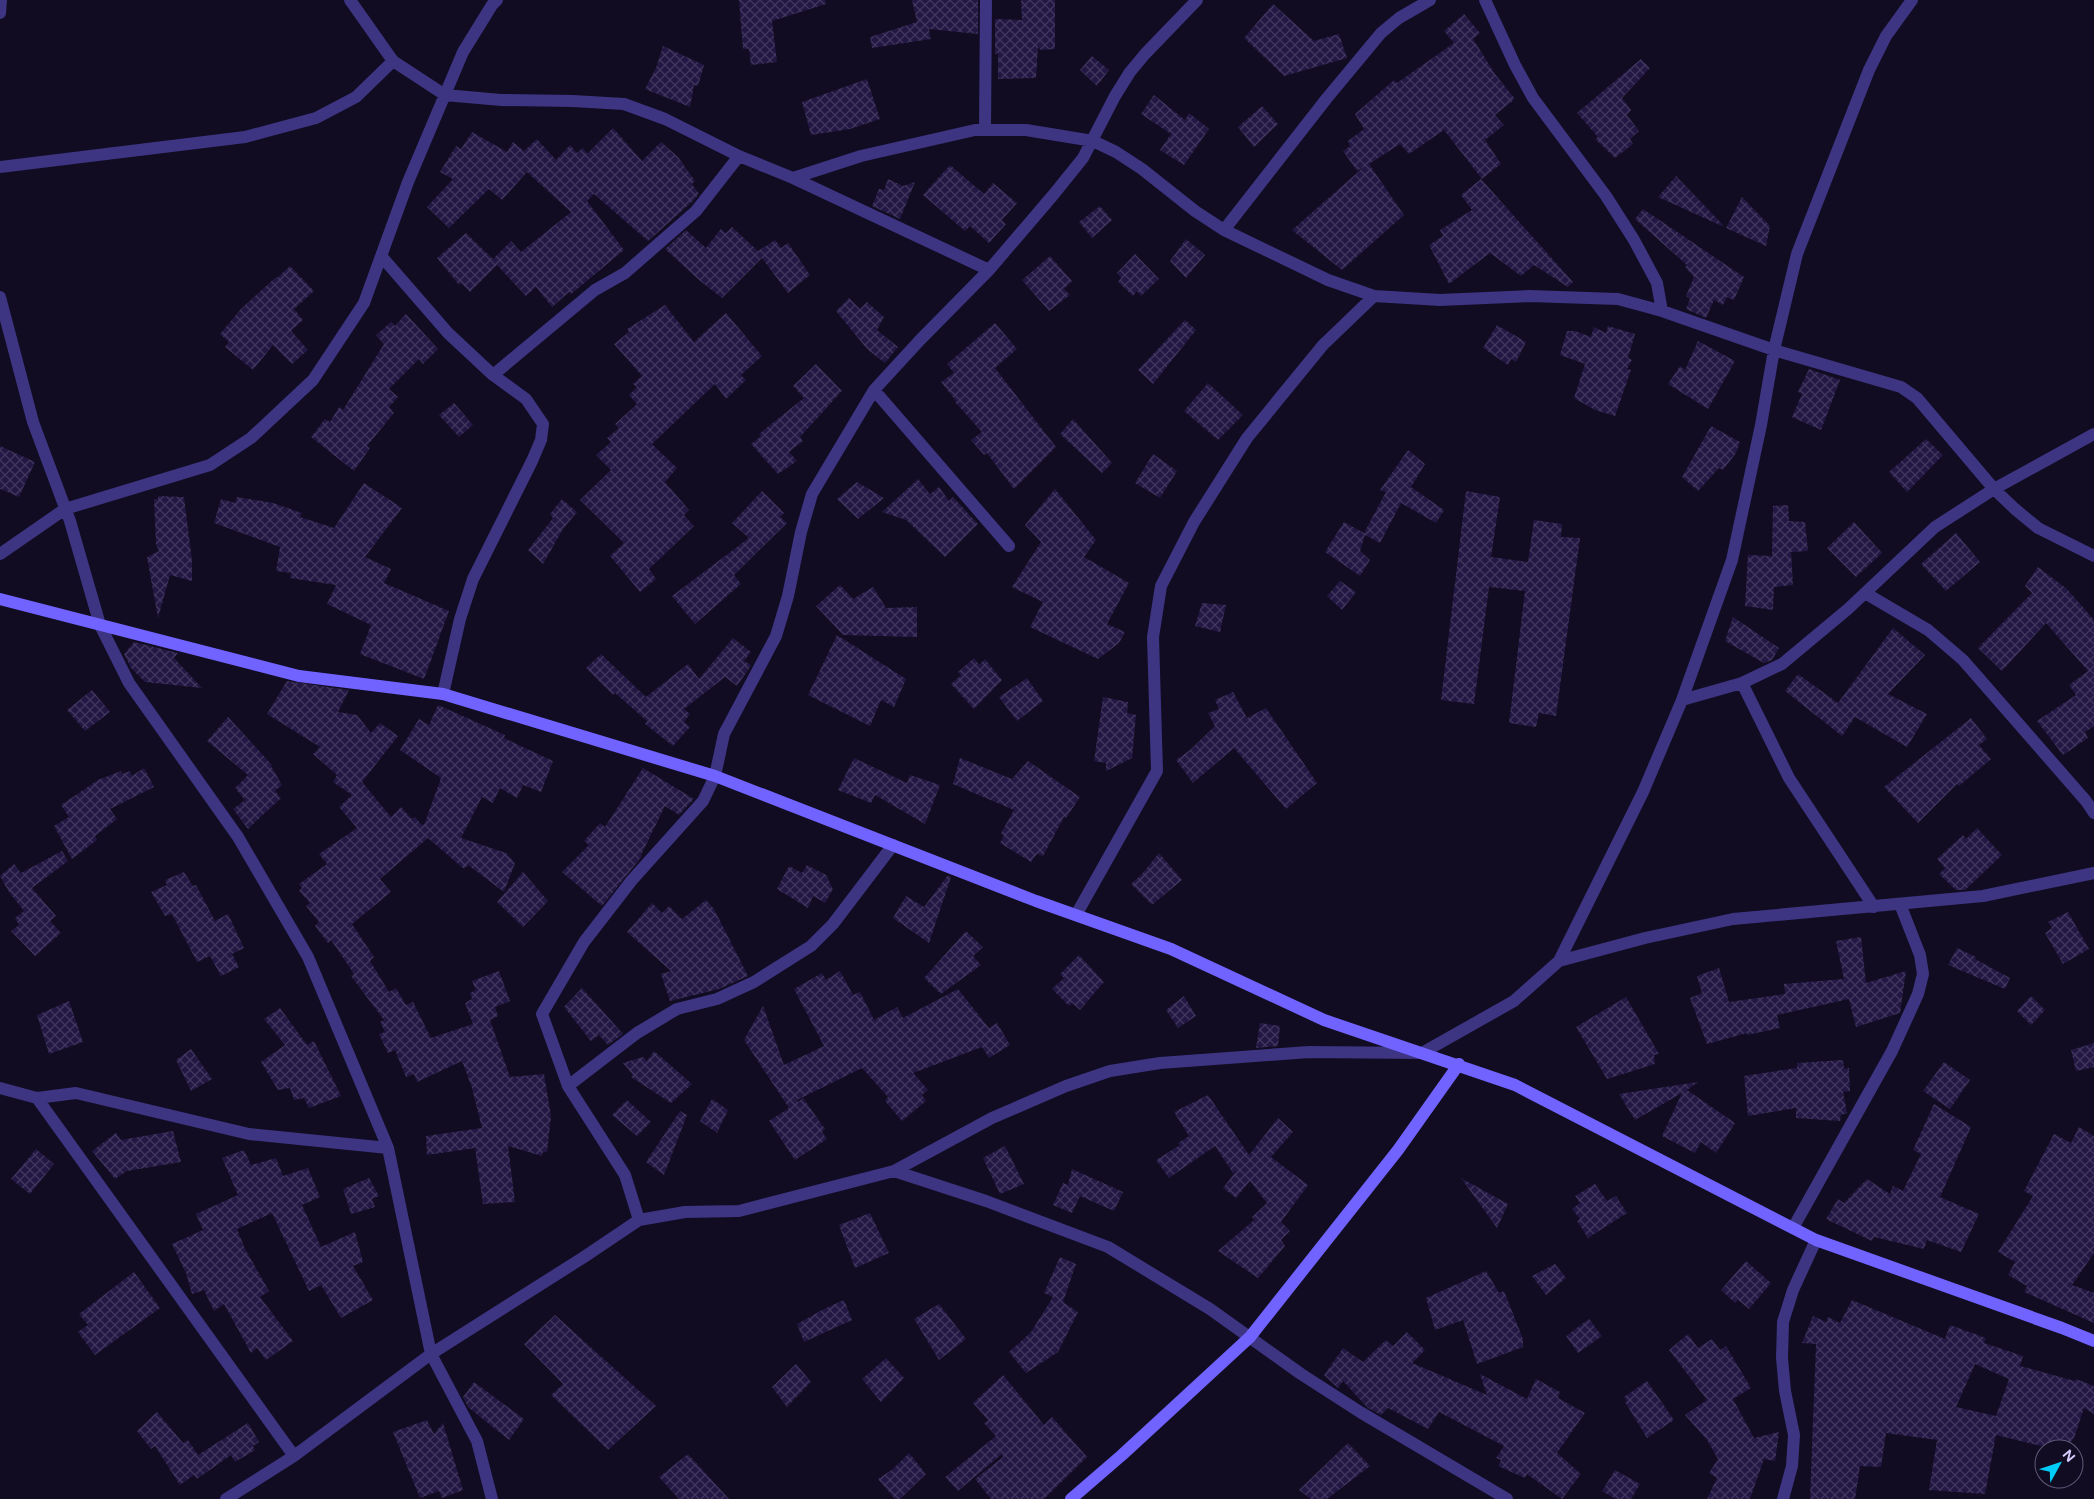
<svg xmlns="http://www.w3.org/2000/svg" width="2094" height="1499" viewBox="0 0 2094 1499" font-family="Figtree,sans-serif">
	<style>
		.building { fill: url(#building-cross-hatch); fill-rule: evenodd }
		.lines { fill: none; stroke-linecap: round; stroke-linejoin: round }
		.street { stroke: #3d3482; stroke-width: 12 }
		.secondary { stroke: #7163ff; stroke-width: 12 }
	</style>
	<defs>
		<pattern id="building-cross-hatch" width="8" height="8" patternUnits="userSpaceOnUse" patternTransform="scale(1.25)"><rect width="8" height="8" fill="#231743"/><path d="M0 0l8 8M0 8l8-8" fill="none" stroke="#42385f"/></pattern>
	</defs>
	<rect width="100%" height="100%" fill="#110c21"/>
	<!-- building -->
	<path class="building" d="M739,0H825L826,4L772,21L777,62L751,65L749,49H743Z
		M912,0H978V34L929,29L931,39L872,48L870,37L917,22Z
		M1021,0H1055V49L1041,50L1038,47L1036,78L998,79V53L995,54V19L1022,20Z
		M1273,4L1314,41L1339,34L1347,58L1284,76L1244,38Z
		M1464,14L1480,33L1473,39L1495,74L1515,99L1495,115L1504,125L1485,140L1501,164L1482,179L1444,130L1409,154L1400,144L1369,164L1404,215L1342,270L1292,230L1365,166L1357,171L1343,151L1350,146L1348,141L1364,129L1355,114L1394,80L1397,83L1454,43L1444,31Z
		M663,46L704,65L698,86L694,85L690,107L645,89L656,68Z
		M1092,56L1109,70L1097,86L1080,70Z
		M1641,59L1650,68L1622,98L1631,110L1627,115L1639,131L1630,139L1633,144L1615,158L1595,139L1598,137L1577,113Z
		M867,79L880,119L850,129L811,135L802,102Z
		M1154,95L1185,120L1189,113L1209,129L1184,165L1160,150L1171,134L1141,114Z
		M1262,106L1278,124L1254,147L1238,127Z
		M613,128L642,161L661,142L678,157L695,181L692,184L699,194L693,201L648,241L594,194L587,201L624,250L571,294L569,292L552,307L536,287L526,296L497,265L470,292L461,283L459,285L437,258L466,233L493,259L511,241L521,252L571,212L527,172L502,200L489,189L449,228L427,207L453,179L440,172L456,146L461,149L472,132L507,152L513,142L524,151L537,139L556,160L570,145L577,153L583,148L587,154Z
		M950,165L984,194L993,183L1017,203L1002,220L1006,224L989,243L970,226L965,231L923,195Z
		M1676,176L1723,225L1722,226L1658,197Z
		M888,179L903,186L915,182L900,219L872,206L879,189L884,190Z
		M1481,179L1573,282L1568,287L1534,265L1521,276L1490,253L1449,284L1429,245L1443,236L1440,230L1472,210L1461,195Z
		M1742,197L1770,226L1766,246L1726,228Z
		M1100,206L1112,220L1092,238L1079,222Z
		M1643,209L1744,277L1734,300L1727,297L1723,305L1714,300L1706,318L1686,309L1690,299L1686,296L1694,277L1685,267L1687,265L1635,219Z
		M732,227L758,251L775,240L781,248L788,243L810,275L788,293L762,258L722,298L699,280L665,249L686,230L706,248L721,229L726,233Z
		M1186,239L1205,255L1186,278L1170,261Z
		M1135,254L1159,279L1141,296L1137,291L1133,296L1118,282L1121,278L1117,273Z
		M1050,256L1072,281L1064,289L1070,295L1049,311L1022,280Z
		M290,266L314,291L294,309L303,320L291,331L308,350L292,364L273,345L253,370L225,347L229,342L220,334L241,309L276,277L277,278Z
		M849,298L860,309L867,302L884,317L877,330L898,347L885,363L867,349L836,311Z
		M665,305L694,342L726,313L762,356L741,375L746,380L726,399L715,384L652,444L677,468L665,482L689,510L684,515L694,526L649,569L656,579L640,592L610,556L624,543L580,500L611,470L596,455L611,442L607,438L619,428L615,424L637,404L629,395L637,387L633,384L642,376L614,344L629,332L627,329Z
		M406,314L438,349L423,364L419,359L389,389L398,397L389,407L394,413L367,446L370,448L354,471L311,437L325,419L330,422L339,407L343,410L384,344L376,335L391,322L395,326Z
		M1185,320L1196,330L1153,384L1138,370Z
		M995,323L1017,349L995,368L1056,447L1014,489L987,453L984,455L971,440L982,432L955,402L956,401L941,382L954,373L947,364Z
		M1497,325L1526,342L1516,362L1511,359L1508,365L1483,348Z
		M1608,326L1635,334L1628,358L1632,360L1627,369L1631,370L1615,416L1595,410L1574,398L1585,364L1560,355L1567,331H1575L1591,337L1594,327L1606,333Z
		M1698,341L1735,361L1708,409L1668,384L1680,366L1685,370Z
		M816,364L842,391L800,437L803,441L789,452L797,461L778,474L751,444L761,436L759,434L804,398L793,386Z
		M1809,369L1840,380L1821,430L1792,417L1802,394L1798,392Z
		M1208,383L1243,415L1218,440L1184,411Z
		M454,403L473,425L459,437L439,415Z
		M1073,419L1112,463L1102,473L1060,434Z
		M1711,426L1740,442L1736,453L1723,470L1719,468L1698,491L1682,477Z
		M1926,439L1943,455L1907,492L1889,472Z
		M0,446L35,462L19,497L0,489Z
		M1408,450L1425,464L1411,487L1444,510L1436,523L1401,503L1380,543L1365,535L1360,551L1370,560L1360,576L1325,552L1344,522L1364,533L1386,492L1380,490Z
		M1153,454L1177,471L1160,498L1135,483Z
		M918,479L930,494L939,487L949,501L953,497L978,524L945,557L906,520L882,512Z
		M857,482L884,498L858,519L837,499Z
		M364,483L402,508L365,557L391,569L384,583L449,611L424,679L360,654L371,625L327,604L336,585L290,578L291,573L276,571L280,547L214,523L221,499L235,503L237,497L273,503L302,513L300,517L334,528Z
		M1055,489L1096,540L1084,557L1129,583L1107,624L1125,632L1119,643L1098,659L1030,627L1043,602L1012,587L1041,542L1025,525Z
		M762,491L784,513L780,517L787,523L734,575L741,584L695,624L672,596L749,538L732,523Z
		M1466,491L1500,497L1491,557L1528,562L1534,520L1562,524L1561,537L1580,538L1556,716L1539,713L1536,727L1509,723L1525,591L1489,587L1474,704L1441,700Z
		M158,496L184,497L192,561V581L170,575L158,618L147,557L159,551L156,544L154,499H158Z
		M562,499L577,512L563,529L543,564L528,550L553,518L550,514Z
		M1788,505L1789,521L1805,522L1808,551L1791,552L1793,585L1774,587L1773,610L1745,606L1748,555L1772,556L1773,506Z
		M1854,522L1882,553L1856,577L1827,548Z
		M1956,533L1980,562L1946,591L1921,564Z
		M2038,567L2067,589L2094,620V726L2085,732L2088,738L2063,755L2037,721L2076,695L2069,685L2088,671L2046,623L2002,671L1978,648L2032,593L2025,586Z
		M1340,581L1356,592L1342,610L1327,596Z
		M840,585L853,599L873,587L886,608L917,607V637L843,635L816,606Z
		M1202,603L1226,605L1220,632L1195,626Z
		M1733,617L1779,648L1772,660L1764,663L1725,641Z
		M1893,628L1925,655L1888,694L1927,714L1907,747L1855,717L1842,736L1785,691L1798,674L1838,703Z
		M837,635L906,679L894,707L881,700L870,726L808,695Z
		M733,638L751,652L744,661L751,665L750,667L737,686L725,677L684,709L690,714L684,722L690,727L673,746L645,724L647,721L615,693L613,695L586,668L601,654L646,697L688,664L699,679Z
		M134,642L178,653L174,658L202,688L145,682L131,668L124,654Z
		M974,658L979,665L985,659L1002,680L974,709L951,684L961,675L958,672Z
		M1027,678L1043,701L1017,721L999,697Z
		M287,681L349,690L338,712L357,715L371,733L380,723L398,736L362,782L391,817L401,807L412,819L415,817L421,824L424,825L441,778L400,750L419,719L429,725L438,705L505,735L504,738L553,761L541,792L523,785L517,798L500,788L493,803L482,797L461,838L506,853L515,863L504,892L468,865L464,869L428,838L380,879L391,892L352,924L374,957L370,961L389,992L396,988L406,1005L413,1002L431,1038L473,1024L465,1003L472,999L470,993L476,990L472,981L499,971L510,1001L495,1007L498,1016L490,1020L510,1077L544,1074L551,1116L547,1152H543L542,1156L508,1146L515,1202L483,1204L475,1148L427,1155L426,1136L482,1128L472,1088L462,1061L417,1082L414,1074L406,1077L395,1050L388,1053L379,1034L385,1032L380,1022L384,1020L351,976L354,974L331,940L328,943L315,926L319,922L306,906L310,903L299,891L302,888L299,884L327,864L319,854L357,828L339,807L352,795L333,782L337,775L313,754L320,747L267,714Z
		M92,690L110,712L85,731L67,710Z
		M1233,692L1247,718L1266,708L1317,783L1286,809L1234,748L1193,783L1176,760L1190,750L1215,726L1208,713L1219,709L1215,700Z
		M1103,697L1128,702L1127,713L1136,715L1132,758L1106,771V763L1094,761Z
		M228,717L272,765L271,766L282,785L275,791L281,798L248,829L233,809L245,800L235,788L248,775L207,741Z
		M1971,718L1987,739L1979,745L1991,759L1959,786L1957,784L1918,823L1884,787Z
		M854,758L907,783L910,775L940,785L925,824L875,795L871,803L838,790Z
		M960,758L1012,779L1028,761L1080,797L1066,818L1064,817L1043,856L1037,854L1031,862L1000,843L1004,836L1001,833L1014,810L953,784Z
		M144,768L154,787L110,809L117,819L95,836L97,840L72,859L54,826L69,817L61,805L98,780L121,771L122,774L130,771L132,776Z
		M643,768L694,799L679,815L665,806L641,855L642,856L602,906L562,872L589,845L584,841L600,823L605,827Z
		M1977,828L2002,855L1965,890H1956L1939,874L1945,868L1937,859L1963,835L1966,839Z
		M62,851L68,861L32,888L56,916L50,921L61,933L35,956L11,931L19,925L15,918L24,911L9,892L0,876L14,864L21,873Z
		M1159,853L1182,880L1152,905L1131,884L1142,874Z
		M807,865L826,875L833,889L825,903L813,896L808,908L777,889L789,866L802,873Z
		M184,872L193,886L196,885L215,921L228,914L244,948L232,954L239,967L221,976L210,956L197,962L172,914L165,916L151,892L167,885L165,880Z
		M523,872L548,901L523,927L497,902Z
		M948,875L951,877L929,943L893,918L906,896L924,907Z
		M706,900L714,909L748,976L719,989L670,1001L661,974L671,971L627,932L652,903L662,913L669,906L682,919Z
		M2068,912L2089,949L2063,964L2045,933L2052,928L2048,922Z
		M966,931L983,947L973,956L981,965L941,994L924,978Z
		M1861,937L1866,983L1906,971L1900,1013L1856,1027L1849,999L1777,1015L1780,1028L1747,1035V1033L1707,1044L1690,998L1702,993L1697,976L1719,968L1729,1002L1785,994L1784,984L1844,979L1836,941Z
		M1957,948L1976,957L1975,959L2010,978L2005,989L1948,965Z
		M1079,955L1104,982L1080,1010L1072,1003L1069,1006L1052,989L1064,978L1060,974Z
		M840,971L853,995L860,992L874,1020L897,1007L903,1018L958,989L989,1028L997,1023L1010,1045L989,1058L982,1047L913,1073L928,1090L922,1095L926,1101L902,1121L885,1101L888,1097L862,1068L797,1100L798,1102L803,1098L825,1129L822,1132L827,1139L795,1160L769,1121L789,1108L744,1040L763,1006L784,1065L824,1046L794,989L822,973L826,980Z
		M582,988L623,1034L608,1045L599,1035L591,1041L564,1007Z
		M1184,996L1196,1016L1178,1028L1166,1010Z
		M2031,996L2045,1010L2031,1025L2017,1011Z
		M1626,997L1659,1054L1654,1055L1655,1064L1607,1079L1576,1027Z
		M69,1001L83,1042L49,1054L37,1015Z
		M280,1008L307,1045L314,1041L341,1096L309,1108L304,1098L294,1100L290,1088L278,1090L261,1062L285,1045L264,1019Z
		M1260,1023L1280,1026L1278,1046L1256,1048Z
		M2094,1043V1067L2076,1071L2071,1050Z
		M191,1049L212,1079L191,1091L176,1060Z
		M654,1051L692,1084L671,1103L631,1077L633,1075L623,1063L643,1057L647,1061Z
		M1843,1060L1844,1069L1849,1068L1850,1091L1843,1092L1847,1113L1841,1115L1840,1121L1796,1118V1108L1748,1116L1744,1076L1797,1068V1063Z
		M1944,1062L1970,1080L1950,1109L1923,1091Z
		M1698,1082L1687,1090L1735,1123L1716,1153L1701,1142L1695,1153L1662,1136L1682,1093L1635,1120L1619,1094Z
		M1208,1095L1249,1155L1278,1118L1293,1132L1271,1157L1308,1185L1281,1222L1290,1231L1281,1240L1285,1246L1258,1278L1218,1251L1254,1220L1252,1217L1267,1203L1250,1181L1236,1198L1223,1188L1237,1170L1233,1173L1215,1146L1169,1178L1156,1160L1180,1145L1178,1143L1189,1136L1174,1112Z
		M712,1099L728,1110L717,1133L700,1121Z
		M627,1100L651,1122L637,1136L612,1115Z
		M1934,1104L1971,1127L1940,1197L1979,1214L1961,1252L1927,1240L1924,1249L1874,1237L1872,1241L1826,1219L1838,1199L1844,1203L1867,1179L1890,1194L1893,1186L1903,1191L1921,1154L1913,1150Z
		M680,1111L687,1115L664,1175L646,1162Z
		M2079,1127L2094,1136V1253L2072,1285L2094,1293V1323L2024,1292L2027,1286L2008,1275L2015,1262L1998,1252L2033,1196L2024,1191L2054,1134L2071,1143Z
		M173,1131L181,1162L127,1171L115,1179L92,1151L116,1133L121,1140Z
		M1005,1146L1024,1184L1000,1194L983,1158Z
		M36,1149L54,1164L30,1194L11,1179Z
		M244,1150L251,1165L276,1158L283,1176L308,1168L320,1197L302,1205L321,1247L355,1232L363,1262L353,1266L373,1300L341,1318L321,1285L309,1291L272,1213L237,1229L245,1249L269,1291L260,1297L293,1341L266,1360L257,1348L251,1353L224,1304L214,1311L204,1290L192,1294L186,1273L172,1244L203,1230L196,1214L238,1195L222,1158Z
		M1072,1169L1123,1192L1114,1211L1080,1196L1072,1213L1053,1205L1063,1183L1068,1185Z
		M369,1178L379,1196L372,1199L375,1207L351,1214L343,1189Z
		M1461,1178L1508,1204L1497,1228Z
		M1595,1184L1607,1201L1616,1196L1627,1213L1588,1238L1577,1221L1580,1219L1572,1209L1580,1203L1575,1196Z
		M870,1213L889,1253L855,1268L839,1225Z
		M1060,1257L1076,1264L1063,1302L1078,1312L1058,1352L1026,1373L1009,1352L1031,1332L1053,1297L1044,1293Z
		M1746,1261L1771,1283L1749,1309L1738,1300L1735,1303L1721,1290Z
		M1555,1264L1566,1278L1546,1295L1532,1276Z
		M1486,1271L1499,1293L1504,1291L1523,1339V1347L1477,1364L1463,1320L1435,1330L1426,1298Z
		M134,1272L160,1308L95,1355L78,1332L88,1325L79,1314Z
		M844,1300L852,1320L804,1342L797,1324L824,1309Z
		M1852,1300L1945,1339L1950,1325L1986,1338L1984,1343L2023,1356L2020,1366L2075,1381L2076,1379L2094,1386V1414L2084,1408L2074,1438L2064,1449H2053L1996,1435L1985,1494L1929,1490L1937,1440L1886,1433L1881,1467L1860,1466L1855,1499H1810L1816,1344L1802,1343L1813,1316L1826,1322L1828,1317L1840,1323ZM1975,1364L2009,1379L1996,1416L1956,1407Z
		M939,1304L966,1339L939,1360L914,1319Z
		M555,1315L656,1406L608,1450L551,1395L563,1384L524,1344Z
		M1589,1319L1602,1336L1578,1353L1566,1336Z
		M1407,1332L1425,1350L1412,1363L1487,1395L1480,1374L1527,1399L1536,1379L1560,1392L1558,1398L1585,1413L1557,1453L1581,1474L1562,1499L1527,1474L1525,1478L1498,1466L1501,1460L1496,1458L1504,1446L1439,1412L1428,1429L1388,1408L1381,1415L1368,1408L1343,1381L1338,1388L1324,1375L1343,1348L1363,1362L1386,1340L1393,1346Z
		M1688,1334L1698,1348L1712,1339L1720,1350L1726,1346L1751,1388L1733,1399L1754,1438L1779,1432L1775,1461L1764,1459L1750,1499H1707L1717,1478L1709,1473L1718,1459L1707,1440L1685,1415L1707,1400L1669,1350Z
		M886,1358L904,1378L881,1402L862,1379Z
		M796,1364L811,1382L787,1407L772,1387Z
		M1003,1375L1044,1425L1052,1417L1087,1457L1044,1499H991L975,1479L1003,1457L1002,1454L958,1491L945,1477L996,1436L984,1423L988,1420L973,1403Z
		M1647,1381L1674,1420L1647,1438L1625,1402L1627,1401L1624,1397Z
		M474,1382L524,1419L509,1440L468,1407L463,1397Z
		M157,1412L183,1443L188,1440L198,1455L248,1423L259,1442L253,1446L255,1450L235,1462L231,1455L197,1479L194,1475L180,1485L155,1446L151,1449L137,1431Z
		M427,1420L434,1434L443,1423L463,1490L442,1498L439,1491L420,1498L393,1432Z
		M1348,1443L1370,1466L1327,1499H1311L1299,1490Z
		M909,1453L926,1474L900,1499H895L878,1479L893,1469Z
		M688,1454L729,1499H679L659,1477Z
		M1615,1470L1640,1484L1631,1499H1616L1602,1491Z"/>
	<g class="lines">
		<!-- street -->
		<path class="street" d="M350,0L393,61L445,95L501,100L573,101L624,104L665,119L739,156L793,178L989,270
			M1485,0L1515,65L1533,98L1606,196L1634,240L1657,283L1662,311
			M0,13L1,0
			M985,130L986,0
			M0,167L245,137L316,118L356,97L393,61
			M793,178L861,156L975,130H1026L1093,141L1116,152L1142,169L1195,211L1224,230L1328,280L1374,296L1440,300L1529,296L1618,299L1662,311L1774,350L1901,387L1917,398L1994,489L2015,509L2038,528L2094,556
			M1224,230L1327,98L1381,33L1399,18L1430,0
			M382,257L448,333L493,375L526,399L543,424L541,440L532,461L473,579L460,619L443,694
			M0,297L33,422L70,521L100,625L129,683L238,837L308,957L388,1148L431,1354L477,1441L492,1499
			M493,375L595,290L625,273L696,211L739,156
			M874,390L1009,546
			M0,554L65,509L210,465L251,438L313,380L364,303L408,182L463,52L492,5L497,0
			M1865,593L1928,630L1963,660L2086,801L2094,813
			M1742,683L1789,778L1874,907
			M1682,700L1742,683L1782,664L1848,609L1935,527L1994,489L2094,434
			M1076,915L1157,771L1153,637L1161,586L1194,522L1247,438L1323,345L1374,296
			M1559,961L1645,938L1733,919L1983,896L2094,873
			M568,1086L637,1033L677,1009L717,999L754,982L811,946L833,924L893,845
			M0,1088L37,1098L76,1093L249,1134L388,1148
			M37,1098L294,1456
			M894,1171L986,1201L1108,1247L1210,1309L1301,1374L1360,1412L1507,1499
			M639,1220L625,1175L568,1086L542,1014L584,942L632,880L703,801L715,776L724,734L776,636L788,596L801,532L812,494L874,390L920,340L989,270L1054,194L1083,158L1115,96L1130,72L1145,54L1197,0
			M1793,1228L1892,1051L1918,994L1923,974L1920,955L1900,904
			M226,1499L294,1456L431,1354L584,1257L639,1220L685,1212L739,1211L894,1171L992,1118L1066,1086L1110,1071L1160,1063L1309,1052L1422,1053L1514,1001L1559,961L1643,792L1682,700L1732,560L1761,425L1774,350L1797,254L1869,70L1886,36L1912,0
			M1783,1499L1792,1466L1794,1435L1785,1391L1782,1358L1783,1322L1793,1290L1816,1240"/>
		<!-- secondary -->
		<path class="secondary" d="M0,599L299,676L443,694L715,776L1036,901L1171,949L1324,1020L1515,1085L1816,1240L2062,1328L2094,1341
			M1071,1499L1122,1455L1250,1337L1398,1150L1459,1064"/>
	</g>
	<!-- north arrow -->
	<g transform="translate(2059 1464) rotate(50)"><circle r="24" fill="#110c21" stroke="#5f597a"/>
	<path d="M0-4L9 19L0 12L-9 19Z" fill="#00cdf7"/>
	<text y="-8" font-size="14" font-weight="bold" text-anchor="middle" fill="#d5ccff">N</text>
	</g>
</svg>
